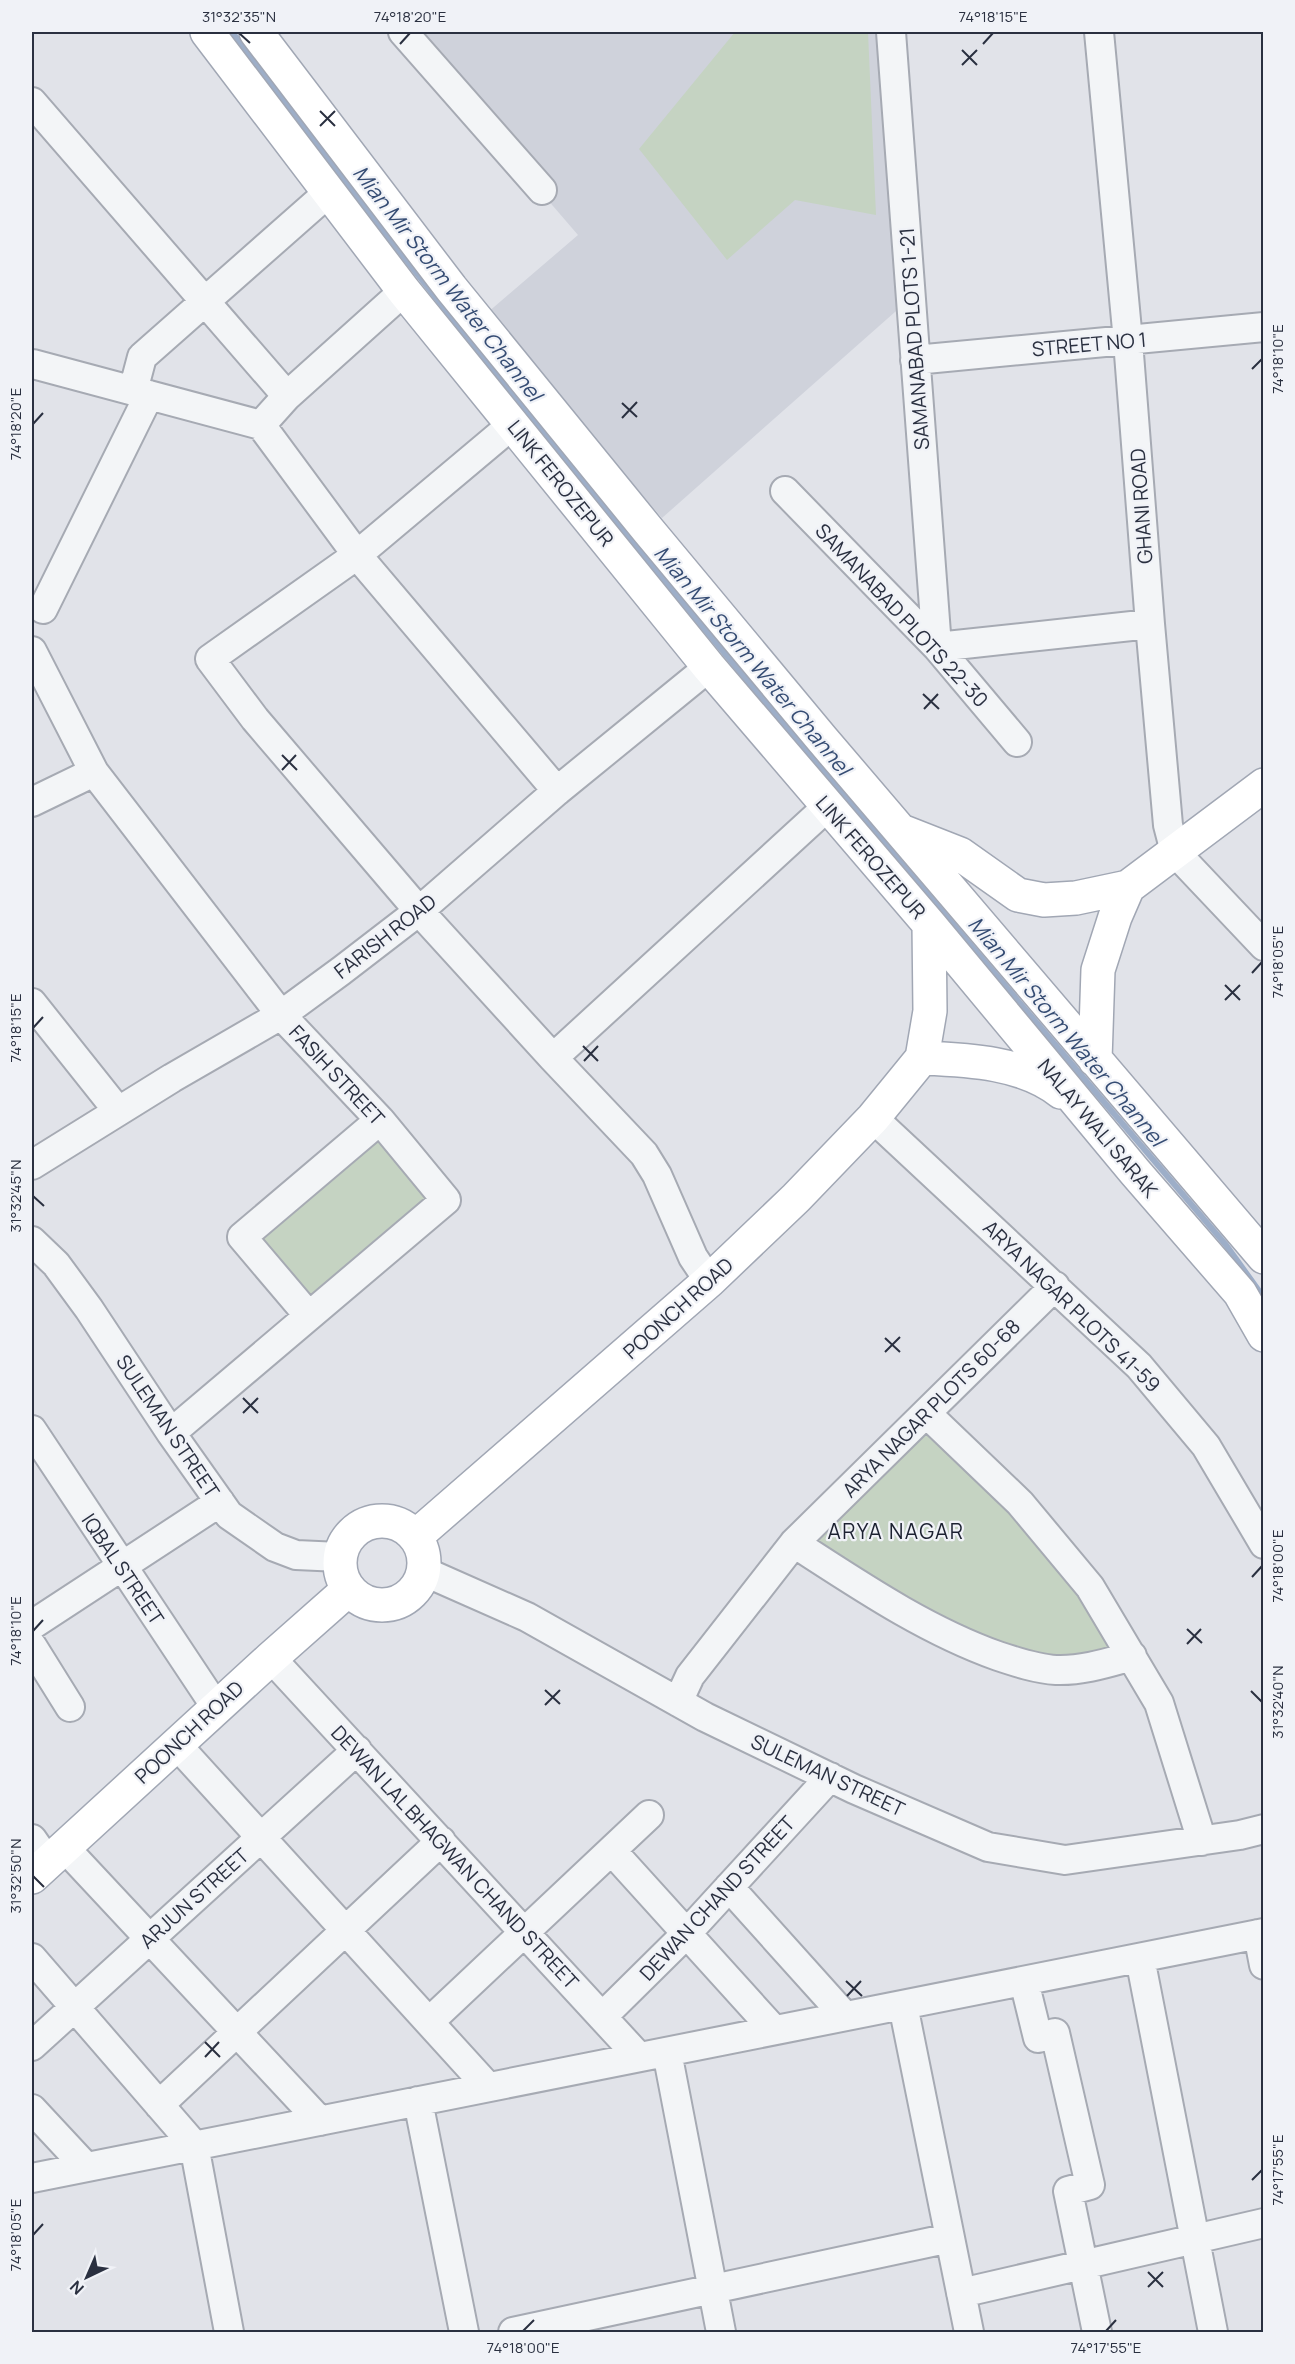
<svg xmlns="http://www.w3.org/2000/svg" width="1295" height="2364" viewBox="0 0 1295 2364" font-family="Manrope,sans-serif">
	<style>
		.built { fill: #cfd2db }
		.green { fill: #c5d3c2 }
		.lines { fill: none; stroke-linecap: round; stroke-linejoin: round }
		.stream { stroke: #9daec8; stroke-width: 6 }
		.minor-casing { stroke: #a6aab3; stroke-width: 32 }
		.major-casing { stroke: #a1a7b4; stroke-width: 36 }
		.minor { stroke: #f3f5f7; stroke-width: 28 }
		.major { stroke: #fff; stroke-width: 33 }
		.ticks { fill: none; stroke: #2a3040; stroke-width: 2 }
		.labels { text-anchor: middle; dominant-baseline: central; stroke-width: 4.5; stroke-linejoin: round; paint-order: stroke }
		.street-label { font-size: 20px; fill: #2a3040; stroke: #f0f2f7 }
		.water-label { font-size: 21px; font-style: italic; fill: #354c73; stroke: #f0f2f7 }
		.neighbourhood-label { font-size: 21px; letter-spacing: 1.5px; fill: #1c2131; stroke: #f0f2f7 }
		.neatline { fill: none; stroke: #2a3040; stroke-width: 2 }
		.ticks-label { font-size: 15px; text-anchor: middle; fill: #2a3040 }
	</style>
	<rect width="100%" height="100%" fill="#e1e3e9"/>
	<!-- built -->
	<path class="built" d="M403,32H887L904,304L662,518L487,313L578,235Z"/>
	<!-- green -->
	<path class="green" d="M735,32H868L876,215L795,200L727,260L639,149Z
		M380,1120L446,1200L309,1316L242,1237Z
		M928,1398L1129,1655L1054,1664L1007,1653L791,1542Z"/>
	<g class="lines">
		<!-- stream -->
		<path class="stream" d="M232,32C544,451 887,847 1226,1245L1264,1298"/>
		<defs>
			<path id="minor" d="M403,32L542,190
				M891,32L937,647L1150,624
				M1099,32L1128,341L1150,624L1168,825L1175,852L1264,946
				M32,102L287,396L261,425L357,555L557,791
				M915,360L1264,327
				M33,364L261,425
				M133,391L142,357L329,192
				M287,396L404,291
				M513,424L357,555L210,659L255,719L419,911L553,1058L644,1154L657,1175L693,1257L709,1281
				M785,491L937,647L1017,742
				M43,609L149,395
				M32,651L94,772L281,1015L380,1120L446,1200L171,1433
				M32,802L94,772
				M32,1003L118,1111
				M553,1058L828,806
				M873,1118L1139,1366L1206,1446L1264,1544
				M32,1165L172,1078L281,1015L341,971L419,911L557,791L709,667
				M32,1241L56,1264L89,1309L171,1433L229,1515L275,1547L296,1555L340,1557
				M309,1316L242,1237L380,1120
				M926,1413L1020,1503L1090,1587L1159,1703L1202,1841
				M32,1430L216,1707
				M794,1543C859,1585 925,1630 998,1656C1016,1662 1037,1669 1056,1670C1082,1671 1107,1663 1132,1656
				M423,1571L527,1617L705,1717L854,1789L988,1847L1065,1860L1240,1835L1264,1829
				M32,1625L220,1502
				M32,1646L70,1707
				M271,1658L639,2057
				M678,1702L690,1676L794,1543L1055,1286
				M176,1744L488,2087
				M32,1839L48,1862
				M64,1847L320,2121
				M612,1851L774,2030
				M729,1887L845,2016
				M1258,1934L1264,1965
				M32,1958L194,2145L229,2332
				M1140,1958L1213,2332
				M1024,1981L1038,2038L1055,2033L1090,2185L1068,2191L1097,2332
				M903,2005L969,2332
				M602,2017L687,1933L830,1777
				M429,2022L649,1815
				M32,2046L357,1750
				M667,2052L721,2332
				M418,2101L464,2332
				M159,2105L441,1841
				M32,2109L86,2167
				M32,2178L1264,1933
				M961,2293L1264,2223
				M513,2332L950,2238"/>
			<path id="major" d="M207,32L404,291L709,667L929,924L1135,1172L1240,1293L1264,1335
				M256,32L451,288L648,530L822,739L1264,1257
				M904,832L960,854L1018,895L1044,900L1076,898L1128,887L1264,785
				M922,1058C968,1060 1023,1062 1061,1092
				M1095,1060L1098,970L1115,917L1128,887
				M340 1563a42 42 0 1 1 84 0a42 42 0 1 1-84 0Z
				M415,1537L709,1281L796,1198L873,1118L922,1058L930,1011L929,924
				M32,1877L271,1658L349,1589"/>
		</defs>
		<!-- minor casing -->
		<use href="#minor" class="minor-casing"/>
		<!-- major casing -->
		<use href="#major" class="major-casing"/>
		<!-- minor -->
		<use href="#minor" class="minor"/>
		<!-- major -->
		<use href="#major" class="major"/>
	</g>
	<!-- ticks -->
	<path class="ticks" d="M239,33L250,43M400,44L410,33M983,44L993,33M962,50L977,65M962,65L977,50M320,111L335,126M320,126L335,111M1252,369L1262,359M622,403L637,417M622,418L637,402M33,424L43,413M923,694L939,709M924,709L938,694M282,755L297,770M282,770L296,755M1252,973L1262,962M1225,985L1240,1000M1225,1000L1240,985M33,1028L43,1017M583,1046L598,1061M584,1061L598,1046M33,1196L44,1206M885,1338L900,1352M885,1352L900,1337M243,1398L258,1413M243,1413L258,1398M1252,1577L1262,1566M1187,1629L1202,1643M33,1631L43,1620M1187,1644L1201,1629M545,1690L560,1704M1251,1691L1262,1702M545,1705L560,1690M33,1876L44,1887M846,1981L862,1996M847,1996L861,1981M205,2042L220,2057M205,2057L219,2042M1252,2180L1262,2170M33,2235L43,2224M1148,2272L1163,2287M1148,2287L1163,2272M523,2331L534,2320M1106,2331L1116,2320"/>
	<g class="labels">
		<!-- street labels -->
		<g class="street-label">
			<text transform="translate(914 339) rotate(-94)">SAMANABAD PLOTS 1-21</text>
			<text transform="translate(1089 344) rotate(-5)">STREET NO 1</text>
			<text transform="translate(561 483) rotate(51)">LINK FEROZEPUR</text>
			<text transform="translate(1141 506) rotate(-94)">GHANI ROAD</text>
			<text transform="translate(902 615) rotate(47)">SAMANABAD PLOTS 22-30</text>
			<text transform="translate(871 857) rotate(49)">LINK FEROZEPUR</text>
			<text transform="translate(385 936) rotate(-38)">FARISH ROAD</text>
			<text transform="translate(337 1075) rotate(47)">FASIH STREET</text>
			<text transform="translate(1098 1128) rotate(50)">NALAY WALI SARAK</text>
			<text transform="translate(1072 1306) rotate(44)">ARYA NAGAR PLOTS 41-59</text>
			<text transform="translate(678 1308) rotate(-42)">POONCH ROAD</text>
			<text transform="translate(931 1408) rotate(-45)">ARYA NAGAR PLOTS 60-68</text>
			<text transform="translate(168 1426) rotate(56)">SULEMAN STREET</text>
			<text transform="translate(123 1569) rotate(56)">IQBAL STREET</text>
			<text transform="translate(189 1732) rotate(-43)">POONCH ROAD</text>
			<text transform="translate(828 1775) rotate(25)">SULEMAN STREET</text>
			<text transform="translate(455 1857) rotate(47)">DEWAN LAL BHAGWAN CHAND STREET</text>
			<text transform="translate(194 1898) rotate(-42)">ARJUN STREET</text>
			<text transform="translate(717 1898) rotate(-47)">DEWAN CHAND STREET</text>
		</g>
		<!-- water labels -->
		<g class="water-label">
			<text transform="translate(448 283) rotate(52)">Mian Mir Storm Water Channel</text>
			<text transform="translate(753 660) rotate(50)">Mian Mir Storm Water Channel</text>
			<text transform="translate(1067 1031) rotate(50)">Mian Mir Storm Water Channel</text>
		</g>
		<!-- neighbourhood labels -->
		<g class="neighbourhood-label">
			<text x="896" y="1531">ARYA NAGAR</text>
		</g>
	</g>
	<!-- border -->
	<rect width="1295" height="2364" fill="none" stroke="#f0f2f7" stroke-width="66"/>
	<!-- north arrow -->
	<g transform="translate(87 2277) rotate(224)" stroke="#f0f2f7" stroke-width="4.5" paint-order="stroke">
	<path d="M0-4.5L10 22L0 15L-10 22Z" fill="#2a3040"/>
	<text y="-9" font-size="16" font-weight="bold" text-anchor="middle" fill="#2a3040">N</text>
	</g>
	<rect x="33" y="33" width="1229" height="2298" class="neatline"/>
	<g class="ticks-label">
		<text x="239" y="22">31°32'35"N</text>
		<text x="410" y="22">74°18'20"E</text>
		<text x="993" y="22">74°18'15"E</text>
		<text transform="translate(1278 359) rotate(-90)" y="5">74°18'10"E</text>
		<text transform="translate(16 424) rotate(-90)" y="5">74°18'20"E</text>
		<text transform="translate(1278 962) rotate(-90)" y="5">74°18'05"E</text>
		<text transform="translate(16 1028) rotate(-90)" y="5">74°18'15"E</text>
		<text transform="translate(16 1196) rotate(-90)" y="5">31°32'45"N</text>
		<text transform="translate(1278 1566) rotate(-90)" y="5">74°18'00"E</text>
		<text transform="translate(16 1631) rotate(-90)" y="5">74°18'10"E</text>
		<text transform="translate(1278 1702) rotate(-90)" y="5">31°32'40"N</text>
		<text transform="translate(16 1876) rotate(-90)" y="5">31°32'50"N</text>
		<text transform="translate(1278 2170) rotate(-90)" y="5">74°17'55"E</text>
		<text transform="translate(16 2235) rotate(-90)" y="5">74°18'05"E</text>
		<text x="523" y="2353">74°18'00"E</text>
		<text x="1106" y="2353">74°17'55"E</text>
	</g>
</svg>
